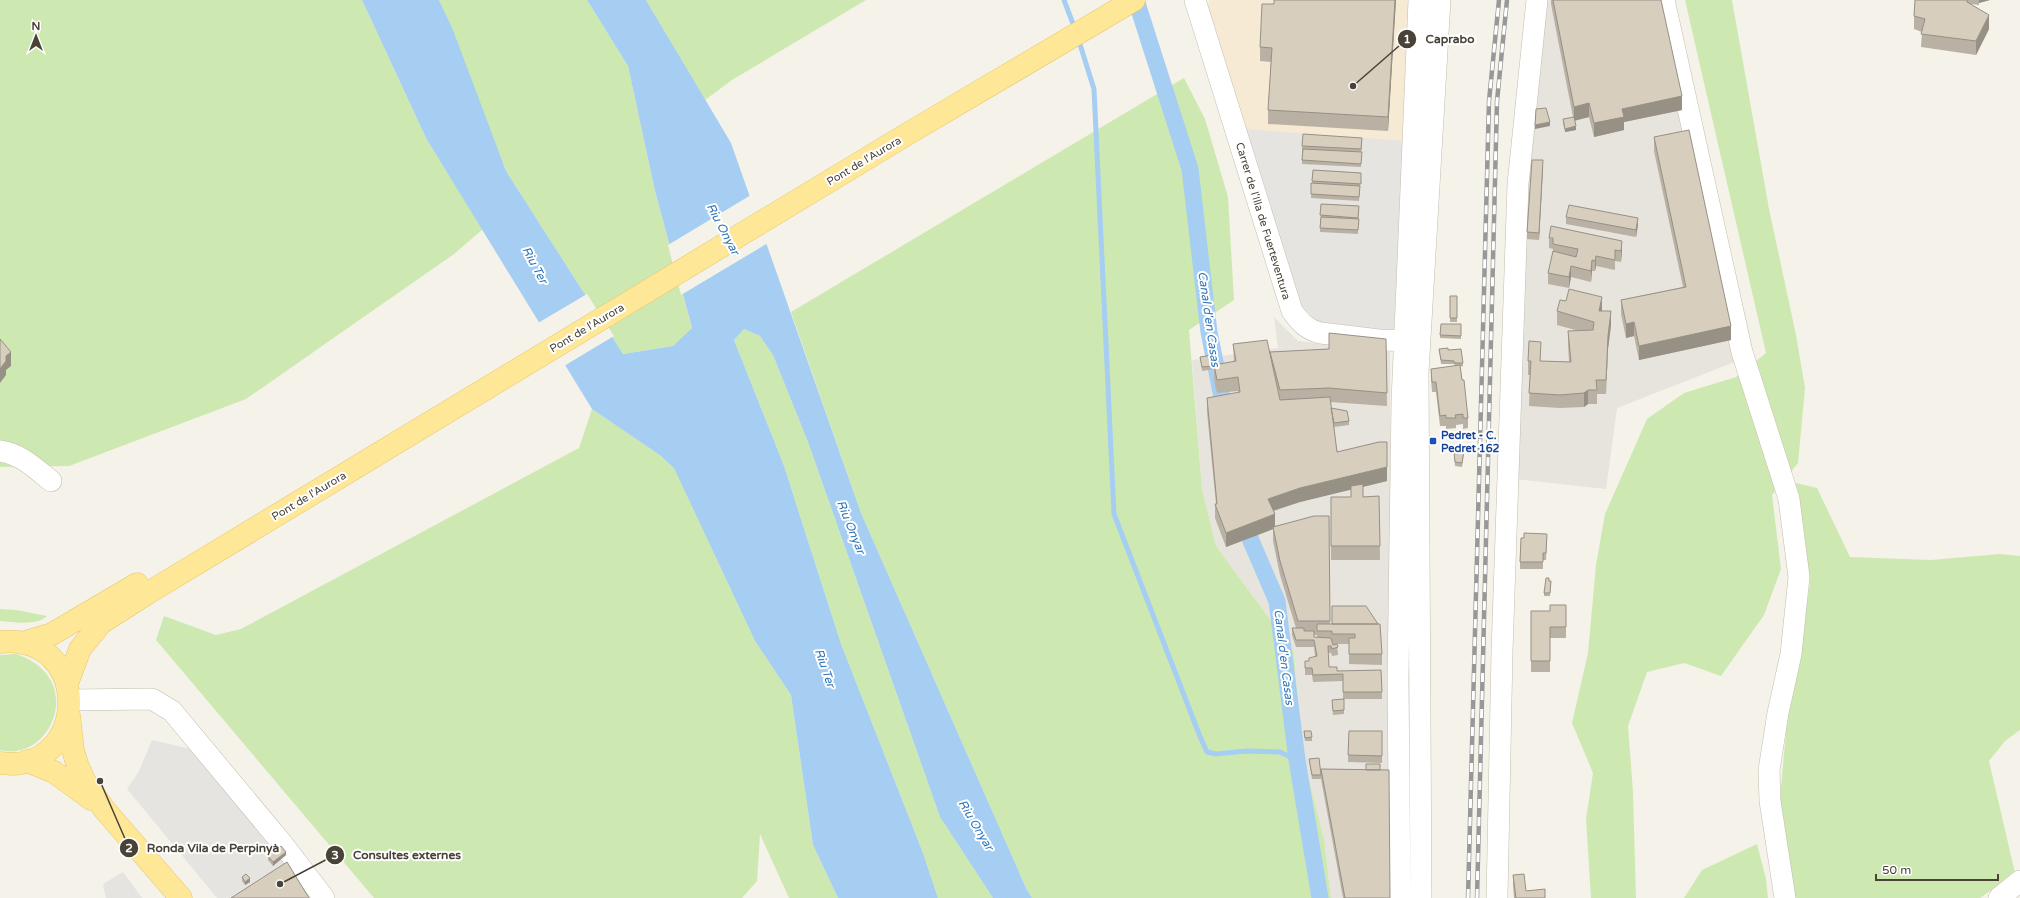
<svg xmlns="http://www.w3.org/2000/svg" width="2020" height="898" viewBox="0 0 2020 898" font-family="'Varela Round',sans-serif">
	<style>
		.commercial { fill: #f6ead4 }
		.industrial { fill: #e7e3dd }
		.green { fill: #cde9b1 }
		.parking { fill: #e6e4e1 }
		.water { fill: #a5cef2 }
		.pier { fill: #f5f2e9 }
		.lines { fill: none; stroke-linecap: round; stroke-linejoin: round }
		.stream { stroke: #a5cef2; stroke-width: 5 }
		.canal { stroke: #a5cef2; stroke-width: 17 }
		.minor-casing { stroke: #c3bdae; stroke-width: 22 }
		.major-casing { stroke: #e6c666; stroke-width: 23 }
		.minor { stroke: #fff; stroke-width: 21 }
		.major { stroke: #ffe798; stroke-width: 22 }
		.rail-casing { stroke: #989898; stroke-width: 4.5 }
		.rail { stroke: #fff; stroke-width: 3; stroke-dasharray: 9; stroke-linecap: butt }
		.wall { fill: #b9b1a3; fill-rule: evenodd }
		.shaded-wall { fill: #969085 }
		.building { fill: #d7cebe; stroke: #969085 }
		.transit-dot { fill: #1a4fb4; stroke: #fff; stroke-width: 1.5 }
		.labels { text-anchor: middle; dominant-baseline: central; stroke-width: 4; stroke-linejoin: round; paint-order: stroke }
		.street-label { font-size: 11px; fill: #494337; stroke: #fff }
		.transit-label { font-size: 11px; font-weight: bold; fill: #164399; stroke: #fff; text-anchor: start }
		.water-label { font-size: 12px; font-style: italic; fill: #2e75b7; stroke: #fff }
		.leader { fill: none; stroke: #494337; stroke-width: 1.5 }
		.callout-dot { fill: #494337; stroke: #fff; stroke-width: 1.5 }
		.mark-label { font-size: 12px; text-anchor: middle; font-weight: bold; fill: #fff }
		.callout-label { font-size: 12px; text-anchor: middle; font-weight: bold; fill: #494337; stroke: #fff; stroke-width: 4; stroke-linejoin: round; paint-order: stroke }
	</style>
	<rect width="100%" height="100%" fill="#f5f2e9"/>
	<!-- commercial -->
	<path class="commercial" d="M1210,0H1409L1405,141L1300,304L1207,7Z"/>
	<!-- industrial -->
	<path class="industrial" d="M1545,0H1660L1737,361L1617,408L1606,489L1515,479L1528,156Z
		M1274,317L1298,341L1390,352L1392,898H1331L1324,839L1301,749L1294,652L1216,546L1202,489L1192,360L1278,348Z"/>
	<!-- green -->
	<path class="green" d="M0,0H362L426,138L483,229L454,254L246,399L69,466L0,467Z
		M439,0H587L628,66L655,191L692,329L673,346L623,354L506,171Z
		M646,0H866L732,80L705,100Z
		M1685,0H1732L1769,209L1796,335L1805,388L1798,463L1772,495L1781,569L1764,615L1721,676L1684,663L1647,672L1628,726L1633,792L1636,898H1591L1586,819L1593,773L1572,723L1588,653L1596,565L1605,514L1647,419L1684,393L1736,377L1766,353Z
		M1184,78L1205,119L1228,197L1234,300L1189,330L1202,489L1216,546L1294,652L1301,749L1324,839L1331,898H1032L1026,888L861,513L791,312Z
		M744,329L760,336L773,355L808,442L940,817L993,898H938L923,853L841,644L784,466L734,340Z
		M592,409L661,456L674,467L755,641L791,695L813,845L838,898H789L760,834L757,881L742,898H374L156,640L164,616L216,635L241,629L579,448Z
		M1796,483L1817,488L1850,557L1931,560L2000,554L2020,556V730L2005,741L1989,761L2015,873L1980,898H1795L1779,809L1787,722L1810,585Z
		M0,609L16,610L47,616C37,626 14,622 0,621Z
		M16,654C88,678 51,763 0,750V655Z
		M1757,844L1766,879L1768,898H1684L1702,870Z"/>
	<!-- parking -->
	<path class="parking" d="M1245,129L1405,141L1394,331L1347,328L1316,321L1300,304Z
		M152,740L191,749L288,865L236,898H217L127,789L139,771Z
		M123,872L142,898H106L103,884Z"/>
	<!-- water -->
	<path class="water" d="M362,0H439L453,30L506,171L623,354L673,346L692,328L655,191L628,66L587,0H646L731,143L861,513L1026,888L1032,898H993L940,817L808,442L773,355L760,336L744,329L734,340L784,466L841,644L923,853L938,898H838L813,845L791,695L755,641L674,468L661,456L592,409L426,138Z"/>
	<!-- pier -->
	<path class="pier" d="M751,195L768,243L681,295L668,245Z
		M587,294L614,336L564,366L538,323Z"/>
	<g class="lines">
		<!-- stream -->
		<path class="stream" d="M1064,0L1075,29
			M1078,38L1094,89L1114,514L1199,734L1207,752L1216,754L1246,751L1280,752L1297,760"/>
		<!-- canal -->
		<path class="canal" d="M1136,0L1190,169L1209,332L1226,417
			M1245,515L1251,541L1277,601L1297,760L1320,898"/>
		<defs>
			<path id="minor" d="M1195,0L1292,311C1300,322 1307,330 1321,333L1379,340L1418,341
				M1664,0L1742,352L1789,499L1799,577L1791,654L1778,713L1769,770L1770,801L1785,898
				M0,451C21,454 35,468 51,481
				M70,700L152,699L172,711L281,842L324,898
				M1400,898L1398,679L1402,402L1419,0
				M1421,898L1418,372L1440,0
				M1497,898L1502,652L1518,184L1537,0
				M1999,898L2020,881"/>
			<path id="major" d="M0,642C95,633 89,776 0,763
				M22,643L52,634L137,584
				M67,684L80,649L101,623L148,593L904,136L1134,0
				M69,715L73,750L77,764L84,780L104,809L181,898
				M27,761L54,772L91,799"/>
		</defs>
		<!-- minor casing -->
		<use href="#minor" class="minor-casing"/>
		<!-- major casing -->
		<use href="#major" class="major-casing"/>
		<!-- minor -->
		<use href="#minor" class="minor"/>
		<!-- major -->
		<use href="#major" class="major"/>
		<defs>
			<path id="rail" d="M1468,898L1489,101L1499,0
				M1477,898L1497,101L1507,0"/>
		</defs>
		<!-- rail casing -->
		<use href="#rail" class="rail-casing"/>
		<!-- rail -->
		<use href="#rail" class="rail"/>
	</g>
	<!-- wall -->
	<path class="wall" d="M1274,0H1396L1388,131L1268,124V110L1271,62L1260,61V47L1274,4Z
		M1551,0H1661L1682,110L1624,122V130L1594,137L1589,117L1574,120L1576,130L1565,132L1563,123V119L1573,117L1551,4Z
		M1915,0H1990L1979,3V5L1970,4L1989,29L1976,55L1921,47L1922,32L1914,29V16Z
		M1654,137L1731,340L1639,360L1634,336L1626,338L1621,314V300L1683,287L1654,151Z
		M1362,142L1361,167L1302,164V146Z
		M1543,167L1539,240L1527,239V232Z
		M1313,170L1361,173L1359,201L1311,198Z
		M1321,204L1359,206L1358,234L1320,232Z
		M1566,217L1638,225L1636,237L1566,224Z
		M1549,238L1622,251L1621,262L1615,261V270L1596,266L1595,271H1592L1591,282L1571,277L1569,288L1548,284V273L1553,251V249L1549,248Z
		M1450,296H1457V322H1450Z
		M1557,311H1602L1611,325L1608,349L1606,394H1597V404H1588L1584,407L1560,408L1529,406L1530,375H1528V361L1569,362L1568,345V331H1579L1557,325Z
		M1441,324H1461V339L1440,338Z
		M1386,339L1387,406L1330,402L1331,410L1349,421V425L1334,427L1337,452L1387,481L1363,487V497L1379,496L1380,560H1331V497H1351V489L1300,502L1274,511L1275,526L1329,516L1330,624H1332V606L1382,654V665L1349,664V644H1337L1338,655L1332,656L1331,653H1328L1329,667L1337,671L1381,670L1382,699H1344V714L1333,715L1332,703L1343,699V681L1313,682L1312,675H1305V661H1309V658L1315,657L1314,647H1296L1292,635V628H1296L1280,575L1273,541V529L1226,547L1215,518V504H1216L1207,412V398L1238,393V391L1217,393L1214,379V365L1234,362L1233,344L1270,355V352L1329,349ZM1314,635H1317V637H1314Z
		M1439,349L1448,350L1463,363V366L1460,367L1462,380L1468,418V428L1463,429V424L1456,425V428L1446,429V426H1440L1436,392H1432L1431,379V369L1455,366L1454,364H1441Z
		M1200,357L1214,366V369L1202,371Z
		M1454,453H1464L1462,467L1455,466Z
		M1547,541L1546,560H1543V569H1520V562Z
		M1549,581H1551L1550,596H1544V593Z
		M1566,605V638H1550V672H1531V611H1550Z
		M1304,731L1312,737V741H1305Z
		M1349,731H1382V763L1348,762Z
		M1309,759L1321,775V769L1380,770L1390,898H1343L1321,779H1312Z
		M286,855L273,866L268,860V856Z
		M1513,875L1526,891L1545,898H1514L1513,885Z
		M242,877L250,882L245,885L242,881Z"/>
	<!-- shaded-wall -->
	<path class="shaded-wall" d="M1395,0H1396L1388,131V117Z
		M1979,0H1990L1979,3V5Z
		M1989,15V29L1976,55V41Z
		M1682,96V110L1624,122V130L1594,137V123L1622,109Z
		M1589,103V117L1574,121V107Z
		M1550,122V126L1535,129V125Z
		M1576,126V130L1565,132V129Z
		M1543,160V167L1539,240V233Z
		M1638,218V225L1636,237V230Z
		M1622,241V251L1621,262V251Z
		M1596,256V266L1595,271V261Z
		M1592,260V271L1591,282V271Z
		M1571,266V277L1569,288V277Z
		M1602,297V311H1599Z
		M1611,311V325L1608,349L1606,394L1608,336Z
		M1634,322V336L1626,338V324Z
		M1731,326V340L1639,360V346Z
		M11,352V366L6,370V375L0,383V369L6,356Z
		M1588,390V404L1584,407V393Z
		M1387,467V481L1300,502L1268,512V499L1300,488Z
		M1275,514V528L1273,527V529L1226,547V533Z
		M286,852V855L273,866V862Z
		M250,878V882L245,885V882Z"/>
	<!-- building -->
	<path class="building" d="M1274,0H1395L1388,117L1268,110L1272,48L1260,47L1262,4H1274Z
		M1553,0H1661L1682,96L1622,109L1624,117L1594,123L1589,103L1574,107Z
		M1915,0H1967V2L1989,15L1976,41L1921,34L1925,19L1914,16Z
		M1546,108L1550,122L1535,125L1536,109Z
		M1574,117L1576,126L1565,129L1563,119Z
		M1689,130L1731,326L1639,346L1634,322L1626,324L1621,300L1686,287L1654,137Z
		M1303,134L1362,138L1361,149L1302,146Z
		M1303,149L1362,152L1361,164L1302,160Z
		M1532,160H1543L1539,233L1527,232Z
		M1313,170L1361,173V184L1312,181Z
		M1311,183L1360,186L1359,197L1311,194Z
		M1321,204L1359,206L1358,218L1320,215Z
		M1569,205L1638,218L1636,230L1566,217Z
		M1321,217L1359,219L1358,230L1320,228Z
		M1551,226L1622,241L1621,251L1615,250V260L1596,256L1595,261L1592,260L1591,271L1571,266L1569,277L1548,273L1553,251L1576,257L1578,249L1553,244V238H1549Z
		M1569,289L1602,297L1599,311H1611L1608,336L1606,380H1596L1597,390H1588L1584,393L1560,395L1529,393L1531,361H1528L1529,341L1541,342L1540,361L1571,362L1568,331L1593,330L1594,322L1557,311L1560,300L1566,301Z
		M1450,296H1457V318H1450Z
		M1441,324H1461V336L1440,335Z
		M1329,333L1386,339L1387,393L1329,388L1280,390L1270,352L1329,349Z
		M0,339L11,352L6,356V361L0,369Z
		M1267,340L1280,400L1330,397L1337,452L1379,442H1387V467L1300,488L1268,499L1275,514L1226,533L1215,504H1217L1207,398L1240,392L1238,377L1217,380L1214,365L1236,361L1233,344Z
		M1448,348V350L1461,349L1463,363H1455L1454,361L1441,360L1439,349Z
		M1213,355L1214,366L1202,367L1200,357Z
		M1460,365L1462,380H1464L1468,418H1463V414L1455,415L1456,418H1446V415L1440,416L1436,382H1432L1431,369Z
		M1331,408L1347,411L1349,421L1334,423Z
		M1459,449L1464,450L1462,463L1455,462L1454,453L1458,454Z
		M1363,484V497L1379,496L1380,546H1331V497H1351V486Z
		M1314,516H1329L1330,621H1298L1280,561L1273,527Z
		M1524,533L1547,534L1546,553H1543V562H1520L1521,538H1524Z
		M1546,578H1549V581H1551L1550,593H1544Z
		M1550,605H1566V627H1550V661H1531V611H1550Z
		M1332,606H1366L1378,624H1332Z
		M1317,624H1380L1382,654H1349V638H1355V634H1332V631H1317Z
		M1292,628H1304V631H1314V637L1331,638L1333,645L1337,644L1338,647L1332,649L1331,646H1328L1329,667H1337V671L1381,670L1382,692H1343V674L1313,675L1312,668H1305V661H1309V658L1317,656L1314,640H1296Z
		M1344,699V710L1333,711L1332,700Z
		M1304,731H1311L1312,737L1305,738Z
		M1349,731H1382V756L1348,755Z
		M1319,758L1321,775H1312L1309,759Z
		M1366,764H1380V770H1366Z
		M1321,769L1389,770L1390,898H1345Z
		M281,846L286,852L273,862L268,856Z
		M287,862L309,898H231Z
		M246,874L250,878L245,882L242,877Z
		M1524,874L1526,891L1545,889V898H1516L1513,875Z"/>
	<!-- markers -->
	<rect class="transit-dot" x="1429" y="437" width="8" height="8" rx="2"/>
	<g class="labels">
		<!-- street labels -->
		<g class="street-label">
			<text transform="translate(864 161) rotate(-31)">Pont de l'Aurora</text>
			<text transform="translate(1263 221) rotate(73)">Carrer de l'Illa de Fuerteventura</text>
			<text transform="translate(587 328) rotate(-31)">Pont de l'Aurora</text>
			<text transform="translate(309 496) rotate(-31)">Pont de l'Aurora</text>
		</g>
		<!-- transit labels -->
		<g class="transit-label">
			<text x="1441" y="435">Pedret - C.<tspan x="1441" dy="13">Pedret 162</tspan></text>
		</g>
		<!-- water labels -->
		<g class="water-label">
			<text transform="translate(723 229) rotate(62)">Riu Onyar</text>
			<text transform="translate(535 265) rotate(62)">Riu Ter</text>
			<text transform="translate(1209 319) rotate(82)">Canal d'en Casas</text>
			<text transform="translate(851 527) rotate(68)">Riu Onyar</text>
			<text transform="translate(1284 657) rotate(83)">Canal d'en Casas</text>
			<text transform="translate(825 668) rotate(71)">Riu Ter</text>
			<text transform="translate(976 825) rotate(59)">Riu Onyar</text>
		</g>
	</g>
	<!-- callouts -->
	<path class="leader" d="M1353 86L1407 39M100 781L129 848M280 884L335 855"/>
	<g class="callout-dot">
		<circle cx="1353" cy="86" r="4"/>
		<circle cx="100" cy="781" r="4"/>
		<circle cx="280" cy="884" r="4"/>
		<circle cx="1407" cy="39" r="10"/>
		<circle cx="129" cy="848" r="10"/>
		<circle cx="335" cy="855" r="10"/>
	</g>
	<g class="mark-label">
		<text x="1407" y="43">1</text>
		<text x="129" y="852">2</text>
		<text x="335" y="859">3</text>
	</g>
	<g class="callout-label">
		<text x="1450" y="43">Caprabo</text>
		<text x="213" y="852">Ronda Vila de Perpinyà</text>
		<text x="407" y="859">Consultes externes</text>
	</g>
	<!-- north arrow -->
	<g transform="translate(36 36)" stroke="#ffffff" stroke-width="3" paint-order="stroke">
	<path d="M0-3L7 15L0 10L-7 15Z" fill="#494337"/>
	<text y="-6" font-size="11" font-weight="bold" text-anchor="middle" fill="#494337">N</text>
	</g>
	<!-- scale -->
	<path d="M1876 874v6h122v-6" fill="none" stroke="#494337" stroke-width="2"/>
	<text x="1882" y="874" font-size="12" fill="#494337" stroke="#ffffff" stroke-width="3" paint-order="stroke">50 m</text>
</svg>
